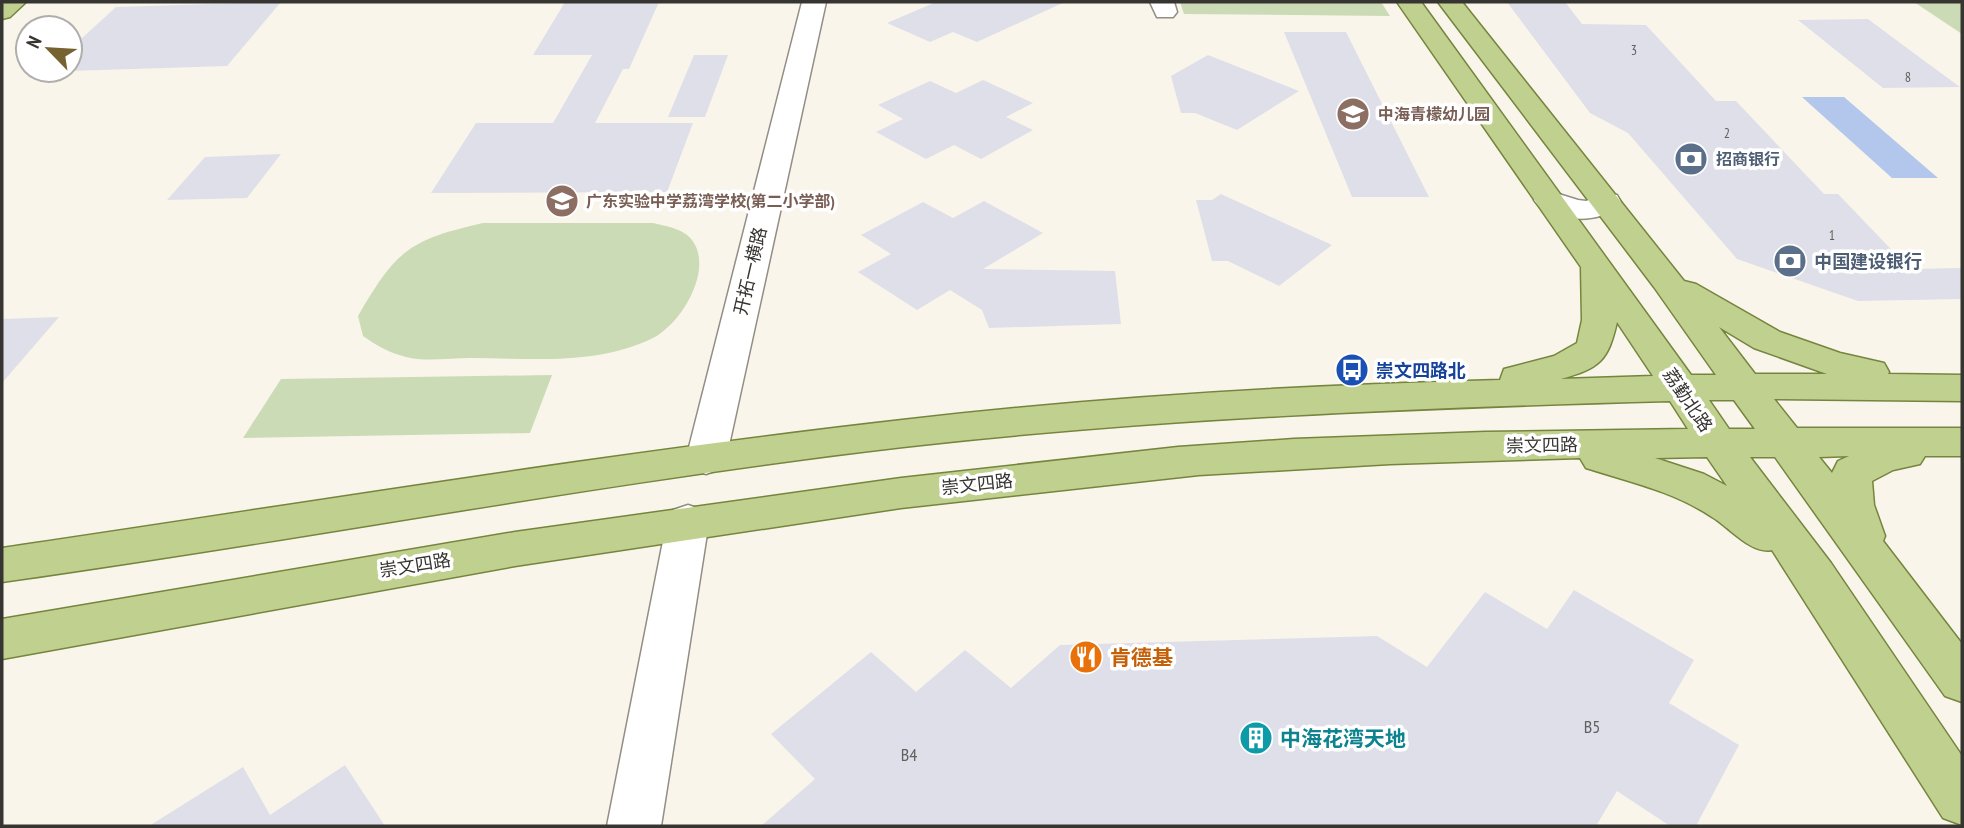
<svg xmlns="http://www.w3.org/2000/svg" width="1964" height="828" viewBox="0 0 1964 828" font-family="'PT Sans Narrow','Noto Sans SC',sans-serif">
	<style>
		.green { fill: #cbdbb5 }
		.water { fill: #b3c7ec }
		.building { fill: #dfdfea }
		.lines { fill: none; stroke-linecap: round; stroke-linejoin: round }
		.minor-casing { stroke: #928e85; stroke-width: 3 }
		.major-casing { stroke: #75853e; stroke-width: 3 }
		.minor { fill: #fff; fill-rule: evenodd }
		.major { fill: #c0d08f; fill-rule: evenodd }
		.labels { text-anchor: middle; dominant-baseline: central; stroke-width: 7; stroke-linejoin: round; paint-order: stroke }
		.number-label { font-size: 14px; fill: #61605f }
		.far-education-label { font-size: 16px; font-weight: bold; fill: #785e54; stroke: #fff; text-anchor: start }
		.far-service-label { font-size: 16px; font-weight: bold; fill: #4e5e75; stroke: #fff; text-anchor: start }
		.service-label { font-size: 18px; font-weight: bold; fill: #4e5e75; stroke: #fff; text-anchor: start }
		.street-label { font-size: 18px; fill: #373531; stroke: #fff }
		.transit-label { font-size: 18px; font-weight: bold; fill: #164399; stroke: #fff; text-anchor: start }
		.near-number-label { font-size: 18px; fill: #61605f }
		.near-food-label { font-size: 21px; font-weight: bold; fill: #c56008; stroke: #fff; text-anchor: start }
		.near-culture-label { font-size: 21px; font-weight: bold; fill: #0d838f; stroke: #fff; text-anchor: start }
	</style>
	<rect width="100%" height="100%" fill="#faf5ea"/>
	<!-- green -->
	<path class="green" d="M1180,2H1381L1390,16L1184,14Z
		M1914,2H1962V34Z
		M483,223H653C666,226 684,229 692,240C714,269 682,323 653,338C596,366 531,358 470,358C450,358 425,362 406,357C390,353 377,346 363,336L358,316C396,251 408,240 483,223Z
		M552,375L530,433L243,438L281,379Z"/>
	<!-- water -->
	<path class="water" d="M1802,97H1844L1938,178H1892Z"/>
	<!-- building -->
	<path class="building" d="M281,2L227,66L70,71V49L116,7Z
		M565,2H659L629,69H623L595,123H693L667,192L431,193L476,123H553L592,55H533Z
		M936,2H1065L977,42L953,32L930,42L887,23Z
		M1507,2H1565L1582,24L1646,25L1716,101H1736L1824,194H1838L1910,269L1962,268V299L1858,301L1737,259L1628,133L1590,113Z
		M1868,19L1915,54L1960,87L1883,88L1798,20Z
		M1284,32H1346L1429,197H1352Z
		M694,55H728L705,117H668Z
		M1208,55L1299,91L1237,130L1195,113H1181L1171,76Z
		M983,80L1033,103L1006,117L1033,130L981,159L954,145L926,159L876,132L903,119L878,105L930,81L956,93Z
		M281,154L247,198L167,200L205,157Z
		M1221,194L1332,245L1279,286L1228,261H1212L1196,200H1212Z
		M984,201L1043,233L983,269L1115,271L1121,324L989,328L982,310L950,290L917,310L858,272L891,254L861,235L923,202L953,218Z
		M59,317L2,383V319Z
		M1574,590L1694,660L1669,703L1739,745L1696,826H1670L1617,791L1596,826H761L815,779L771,734L871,652L916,692L965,650L1011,688L1060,645L1377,636L1427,667L1485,592L1547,629Z
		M345,765L385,826H149L243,767L270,815Z"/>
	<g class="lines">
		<defs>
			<path id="minor" d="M802,2H826L726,459L720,469L706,474L692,469L686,459Z
				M1150,2H1174L1177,12L1173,17H1157Z
				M1549,191L1578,200L1586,201L1606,193L1617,195L1621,202C1605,226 1549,223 1534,200L1538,193Z
				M688,505L703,510L709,521L661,826H607L667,521L673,510Z"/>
			<path id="major" d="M2,2H26L10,17L2,19Z
				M1397,2H1421L1691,375H1716L1654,287L1438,2H1462L1684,281L1696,284L1780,332L1840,353L1884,363L1889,372L1888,374L1962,375V401L1774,399L1797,428H1962V456H1925L1920,464L1893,470L1872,481L1874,505L1885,536L1883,541L1962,644V702L1945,696L1775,457H1750L1831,563L1962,756V825L1943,818L1772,550C1752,555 1729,527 1712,517C1673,491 1630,482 1586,468L1580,458L1390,464L1199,475L901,508L515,566L2,659V619L515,532L901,478L1178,447L1294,439L1485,432L1688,429L1670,401C1414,408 1158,418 903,447C602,482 303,540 2,582V548C302,504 601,454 902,420C1100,397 1301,385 1500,380L1504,369L1554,356L1577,343L1582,320L1581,267ZM1617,322L1653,376L1561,379C1600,368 1608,361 1617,322ZM1719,327L1754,348L1827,374H1755ZM1709,400H1734L1755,429H1729ZM1849,456L1838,461L1832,473L1819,457ZM1707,457L1727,486L1704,474L1655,458Z"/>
		</defs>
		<!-- minor casing -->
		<use href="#minor" class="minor-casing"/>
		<!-- major casing -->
		<use href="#major" class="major-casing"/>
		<!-- minor -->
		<use href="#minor" class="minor"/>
		<!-- major -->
		<use href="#major" class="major"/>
	</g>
	<!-- icons -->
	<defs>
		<symbol id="school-disc" viewBox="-11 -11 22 22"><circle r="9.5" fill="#8d6e63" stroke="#fff"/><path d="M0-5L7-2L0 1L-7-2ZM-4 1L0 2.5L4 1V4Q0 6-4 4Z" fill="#fff"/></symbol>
		<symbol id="bank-disc" viewBox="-11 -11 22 22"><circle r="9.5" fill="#5c6f8a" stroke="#fff"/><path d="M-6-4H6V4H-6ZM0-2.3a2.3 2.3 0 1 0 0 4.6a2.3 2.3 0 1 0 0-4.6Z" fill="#fff"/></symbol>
		<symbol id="bus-disc" viewBox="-11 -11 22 22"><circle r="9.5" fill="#1a4fb4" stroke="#fff"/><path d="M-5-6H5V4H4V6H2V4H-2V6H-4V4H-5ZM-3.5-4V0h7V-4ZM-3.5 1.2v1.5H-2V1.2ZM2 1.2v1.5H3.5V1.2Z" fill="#fff"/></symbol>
		<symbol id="restaurant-disc" viewBox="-11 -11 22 22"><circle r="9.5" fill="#e8710a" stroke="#fff"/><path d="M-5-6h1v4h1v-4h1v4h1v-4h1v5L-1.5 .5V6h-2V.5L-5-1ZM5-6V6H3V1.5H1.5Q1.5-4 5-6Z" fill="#fff"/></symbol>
		<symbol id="building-disc" viewBox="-11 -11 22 22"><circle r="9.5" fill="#0f9aa8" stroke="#fff"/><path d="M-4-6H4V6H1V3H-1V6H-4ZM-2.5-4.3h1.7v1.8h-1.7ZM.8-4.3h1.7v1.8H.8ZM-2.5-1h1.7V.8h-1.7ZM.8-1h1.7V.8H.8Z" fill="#fff"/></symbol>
	</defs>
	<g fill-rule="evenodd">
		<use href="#school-disc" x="1334" y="95" width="38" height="38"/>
		<use href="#bank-disc" x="1672" y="140" width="38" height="38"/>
		<use href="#school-disc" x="543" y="182" width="38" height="38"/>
		<use href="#bank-disc" x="1771" y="242" width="38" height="38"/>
		<use href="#bus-disc" x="1333" y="351" width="38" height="38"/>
		<use href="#restaurant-disc" x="1067" y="638" width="38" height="38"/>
		<use href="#building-disc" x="1237" y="719" width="38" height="38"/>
	</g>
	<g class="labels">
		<!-- number labels -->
		<g class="number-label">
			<text x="1634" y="50">3</text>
			<text x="1908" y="77">8</text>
			<text x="1727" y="133">2</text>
			<text x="1832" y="235">1</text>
		</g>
		<!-- far-education labels -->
		<g class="far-education-label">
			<text x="1378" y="114">中海青檬幼儿园</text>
			<text x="586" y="201">广东实验中学荔湾学校(第二小学部)</text>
		</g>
		<!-- far-service labels -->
		<g class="far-service-label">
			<text x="1716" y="159">招商银行</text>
		</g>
		<!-- service labels -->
		<g class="service-label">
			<text x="1814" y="261">中国建设银行</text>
		</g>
		<!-- street labels -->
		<g class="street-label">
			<text transform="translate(750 271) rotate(-77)">开拓一横路</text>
			<text transform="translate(1688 400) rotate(56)">荔勤北路</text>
			<text transform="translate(1542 445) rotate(-1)">崇文四路</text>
			<text transform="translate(977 484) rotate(-6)">崇文四路</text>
			<text transform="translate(415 565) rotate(-9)">崇文四路</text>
		</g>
		<!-- transit labels -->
		<g class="transit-label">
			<text x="1376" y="370">崇文四路北</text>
		</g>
		<!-- near-number labels -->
		<g class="near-number-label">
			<text x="1592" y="726">B5</text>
			<text x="909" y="754">B4</text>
		</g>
		<!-- near-food labels -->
		<g class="near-food-label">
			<text x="1110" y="657">肯德基</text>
		</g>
		<!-- near-culture labels -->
		<g class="near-culture-label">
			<text x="1280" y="738">中海花湾天地</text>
		</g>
	</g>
	<!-- border -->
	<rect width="1964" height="828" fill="none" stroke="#373531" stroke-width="7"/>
	<!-- north arrow -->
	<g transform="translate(49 49) rotate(295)"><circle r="33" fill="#ffffff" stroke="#afaead" stroke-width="2"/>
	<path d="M0-5L12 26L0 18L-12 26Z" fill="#766231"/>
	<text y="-10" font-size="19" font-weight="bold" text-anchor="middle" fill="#373531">N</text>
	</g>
</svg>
